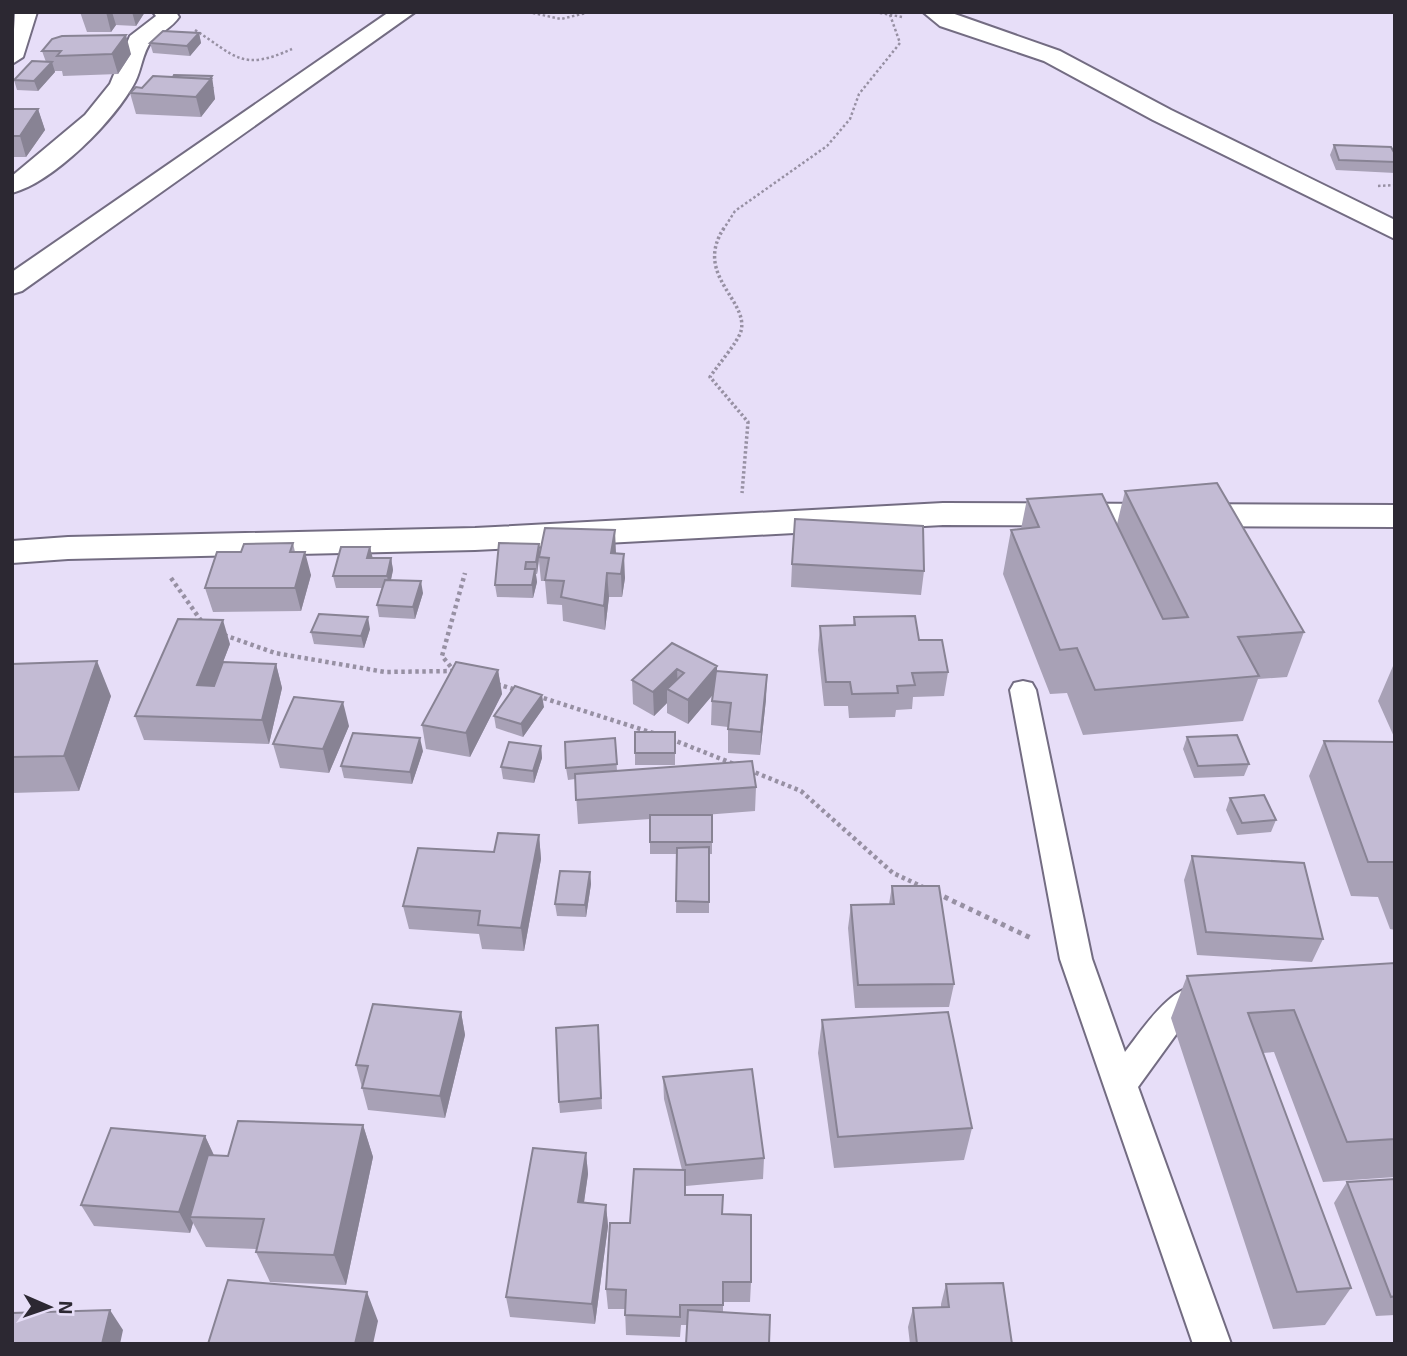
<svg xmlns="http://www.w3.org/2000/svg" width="1407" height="1356" viewBox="0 0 1407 1356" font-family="'Exo 2',sans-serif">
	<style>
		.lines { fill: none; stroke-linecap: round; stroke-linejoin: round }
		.service-casing { stroke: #736c82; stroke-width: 4 }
		.minor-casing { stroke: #736c82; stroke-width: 4 }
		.path-far3 { stroke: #9790a3; stroke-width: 2.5; stroke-dasharray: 2.5 2.5; stroke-linecap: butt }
		.path-far2 { stroke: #9790a3; stroke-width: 3.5; stroke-dasharray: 2.5 2.5; stroke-linecap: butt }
		.path-far1 { stroke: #9790a3; stroke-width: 4.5; stroke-dasharray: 3.5 3.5; stroke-linecap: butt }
		.path { stroke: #9790a3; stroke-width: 5; stroke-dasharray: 4.5 4.5; stroke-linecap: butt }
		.service { fill: #fff; fill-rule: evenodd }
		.minor { fill: #fff; fill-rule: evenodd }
		.wall { fill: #a8a1b6 }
		.shaded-wall { fill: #888394 }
		.building { fill: #c3bbd4; stroke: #888394; stroke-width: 2 }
	</style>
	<rect width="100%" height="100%" fill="#e7def8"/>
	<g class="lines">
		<defs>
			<path id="service" d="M1023,681L1032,683L1036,690L1092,959L1125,1052C1143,1029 1176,976 1209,987L1214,997L1209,1007L1180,1029L1138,1087L1231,1344H1193L1060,959L1010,690L1014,683Z"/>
			<path id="minor" d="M15,12H37L23,57L12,64Z
				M153,12H176L179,17C172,28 159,33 151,42C143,51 141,71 135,82C115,120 54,182 12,193V176L85,115L110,84L130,36L156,16Z
				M389,12H415L22,291L12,294V272Z
				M923,12H949L1060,51L1171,110L1395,220V239L1153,120L1044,61L940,26Z
				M943,503L1395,505V527L943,525L475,550L68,559L12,563V541L68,537L475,528Z"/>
		</defs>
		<!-- service casing -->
		<use href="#service" class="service-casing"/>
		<!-- minor casing -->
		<use href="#minor" class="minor-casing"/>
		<!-- path-far3 -->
		<path class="path-far3" d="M528,12L561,19L590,12
			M875,12L902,17
			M195,30C236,56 241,72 292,49
			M1378,186L1395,185
			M723,230L735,211L827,146L850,119L859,94L900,43L889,12"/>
		<!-- path-far2 -->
		<path class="path-far2" d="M724,228C693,275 749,300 741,331C738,342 717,366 710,377L748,422L742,493"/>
		<!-- path-far1 -->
		<path class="path-far1" d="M171,578L202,622
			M224,635L275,653L385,672L452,671
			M455,672L442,656L465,573
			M497,684L516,690
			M537,696L656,734
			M671,739L734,764
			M749,770L801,791L893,873L925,888"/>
		<!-- path -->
		<path class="path" d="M936,893L1033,939"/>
		<!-- service -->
		<use href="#service" class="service"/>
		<!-- minor -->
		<use href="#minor" class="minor"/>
	</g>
	<!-- wall -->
	<path class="wall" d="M80,12H145L136,26L116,25L111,32H87Z
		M199,33L201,43L190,56L153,53L150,43Z
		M52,39L131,54L118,74L63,76L62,71H55V72L38,91L17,90L14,80L46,62L42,51Z
		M214,87L213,89L215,99L201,117L136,114L130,93L142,88Z
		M12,109H38L45,130L26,157H12Z
		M1334,145L1395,154V173L1336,170L1330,155Z
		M1125,491L1304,632L1287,677L1258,679L1243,721L1083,735L1067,693L1050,694L1003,574L1011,530L1021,529L1027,499L1117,524Z
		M293,543L295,552L311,575L301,611L213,612L205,588L241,552Z
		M539,544L540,553L616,554L625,578L622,597H609L605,630L563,621L562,605L547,604L545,581H541L539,561L537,574H536L537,582L533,598L497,597L495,585Z
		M370,547L372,558H391L393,570L391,580L423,593L415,619L379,617L377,605L382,588H336L333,576Z
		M792,564L924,571L921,595L791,587Z
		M854,617L919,640L948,672L944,696L913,697L912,709L896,710L895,717L849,718L848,706H824L818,650L820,626L853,625Z
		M370,629L364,648L314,644L311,632Z
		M672,643L717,666V671L766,699L760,755L728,753V727L711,725L712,695L688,724L667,713V703L654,716L633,704L632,680Z
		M230,644L223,662L276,664L282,688L269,744L144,740L135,716Z
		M12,664L111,696L79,791L12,793Z
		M1393,666H1395V739L1378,701Z
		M498,670L502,694L470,757L426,749L422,725Z
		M544,707L523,737L496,728L494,716Z
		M349,726L329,773L280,768L273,744Z
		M675,732V765H635V753Z
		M1187,737L1249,764L1244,776L1194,778L1183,749Z
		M615,738L617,771L756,787L755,811L704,815H712V854H709V913H676L677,854H650V819L578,824L575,779L568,780L566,768Z
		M1324,741L1395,742V930L1390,929L1378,897L1351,896L1309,776Z
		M541,746L542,758L534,783L503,779L501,767Z
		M423,751L412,784L344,778L341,766Z
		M1230,798L1276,820L1271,832L1237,835L1226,810Z
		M539,835L541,859L524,951L482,949L479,934L409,929L403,906L494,852Z
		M1192,856L1323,939L1312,962L1197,955L1184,880Z
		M590,872L591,884L586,917L557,916L555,904Z
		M892,886L954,984L949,1007L855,1008L848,928L851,905L889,904Z
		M1395,963V1177L1323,1182L1274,1052L1263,1053L1351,1288L1325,1325L1273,1329L1171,1018L1187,976Z
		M461,1012L465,1035L445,1118L368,1110L356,1065Z
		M822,1020L972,1128L964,1160L834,1168L818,1053Z
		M599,1037L602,1109L560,1113L559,1102Z
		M663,1077L764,1158L763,1179L686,1186V1185V1195L722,1214L751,1282L750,1302H723V1312L687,1325H681L680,1337L626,1335L625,1309H608L606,1289L630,1223L682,1170L664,1099Z
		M363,1125L373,1157L346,1285L270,1282L256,1252L257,1249L206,1247L193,1223L190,1233L94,1226L81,1205L205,1136L214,1155L228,1156Z
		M586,1153L588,1174L584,1202L606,1205L608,1226L595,1324L510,1317L506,1297Z
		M1395,1179V1315L1376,1316L1334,1203L1347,1182Z
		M946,1284L1012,1344H910L908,1327L913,1308L941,1307V1304Z"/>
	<!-- shaded-wall -->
	<path class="shaded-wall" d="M106,12H112L116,25L111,32Z
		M132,12H145L136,26Z
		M199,33L201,43L190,56L187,46Z
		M126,35L131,54L118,74L112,54Z
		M52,62L55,72L38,91L34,81Z
		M212,76L215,99L201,117L196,97Z
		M38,109L45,130L26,157L20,136Z
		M615,530L616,553H611Z
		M539,544L540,557H539L537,574L536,562Z
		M370,547L373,559L367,558Z
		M305,552L311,575L301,611L295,588Z
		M624,554L625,578L622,597L621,574Z
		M391,558L393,570L389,588L387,576Z
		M535,569L537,582L533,598L532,585Z
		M607,573L609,597L605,630L604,606Z
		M421,581L423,593L415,619L413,607Z
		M368,617L370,629L364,648L361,636Z
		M223,620L230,644L205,709L197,685Z
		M97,661L111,696L79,791L64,756Z
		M276,664L282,688L269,744L262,720Z
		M717,666V690L688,724V700Z
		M677,669L678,693L667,689V703L654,716L653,692Z
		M498,670L502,694L470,757L466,733Z
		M767,675L766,699L760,755L761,732Z
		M542,695L544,707L523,737L521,724Z
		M343,702L349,726L329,773L323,749Z
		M420,738L423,751L412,784L410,772Z
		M541,746L542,758L534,783L533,771Z
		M539,835L541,859L524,951L521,928Z
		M590,872L591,884L586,917L585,905Z
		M461,1012L465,1035L445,1118L440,1096Z
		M363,1125L373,1157L346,1285L334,1255Z
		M205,1136L215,1158L190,1217L193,1223L190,1233L179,1212Z
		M586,1153L588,1174L581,1223L578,1202Z
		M606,1205L608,1226L595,1324L592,1304Z
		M367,1292L378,1321L373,1344H355Z
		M110,1310L123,1330L120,1344H102Z"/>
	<!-- building -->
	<path class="building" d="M163,31L199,33L187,46L150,43Z
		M126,35L112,54L57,56L61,51H42L52,39L62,36Z
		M32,61L52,62L34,81L14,80Z
		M174,75L212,76L210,79L173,77Z
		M153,76L211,79L196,97L130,93L136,87L142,88Z
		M12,109H38L20,136H12Z
		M1334,145L1391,147L1395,154V162L1339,160Z
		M1217,483L1304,632L1238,637L1259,676L1095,690L1077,648L1060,650L1011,530L1039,527L1027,499L1102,494L1163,619L1188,617L1125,491Z
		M795,519L923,526L924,571L792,564Z
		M545,528L615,530L611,553L624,554L621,574L607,573L604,606L561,597L564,581L545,580L549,558L539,557Z
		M293,543L290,552H305L295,588H205L217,552H241L244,544Z
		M499,543L539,544L536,562H526L525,569H535L532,585H495Z
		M341,547H370L367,558H391L387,576H333Z
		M385,580L421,581L413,607L377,605Z
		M319,614L368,617L361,636L311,632Z
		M915,616L919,640H942L948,672L912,673L915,685L897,686L898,693L852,694L850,682H826L820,626L855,625L854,617Z
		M178,619L223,620L197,685L214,686L223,662L276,664L262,720L135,716Z
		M672,643L717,666L688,700L667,689L684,673L677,669L653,692L632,680Z
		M97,661L64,756L12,757V664Z
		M456,662L498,670L466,733L422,725Z
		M716,671L767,675L761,732L728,729L731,703L712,701Z
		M515,686L542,695L521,724L494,716Z
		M294,697L343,702L323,749L273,744Z
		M635,732H675V753H635Z
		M353,733L420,738L410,772L341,766Z
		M1237,735L1249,764L1198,766L1187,737Z
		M615,738L617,764L566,768L565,742Z
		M1324,741L1395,742V862H1368Z
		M509,742L541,746L533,771L501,767Z
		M752,761L756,787L576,800L575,774Z
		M1264,795L1276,820L1242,823L1230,798Z
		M650,815H712V842H650Z
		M498,833L539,835L521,928L478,925L480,911L403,906L418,848L494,852Z
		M709,847V902L676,901L677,848Z
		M1192,856L1304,863L1323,939L1206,932Z
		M560,871L590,872L585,905L555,904Z
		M892,886H939L954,984L858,985L851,905L894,904Z
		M1395,963V1139L1347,1142L1294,1010L1248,1013L1351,1288L1297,1292L1187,976Z
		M373,1004L461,1012L440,1096L362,1088L368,1066L356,1065Z
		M948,1012L972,1128L838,1137L822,1020Z
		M598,1025L601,1098L559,1102L556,1028Z
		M752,1069L764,1158L686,1165L663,1077Z
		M238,1121L363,1125L334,1255L256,1252L264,1219L190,1217L208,1155L228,1156Z
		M111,1128L205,1136L179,1212L81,1205Z
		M533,1148L586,1153L578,1202L606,1205L592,1304L506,1297Z
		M634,1169L685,1170V1195H723L722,1214L751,1215V1282H723V1305H680V1317L625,1315L626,1290L606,1289L610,1223H630Z
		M1395,1179V1296L1391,1297L1347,1182Z
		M228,1280L367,1292L355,1344H208Z
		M1003,1283L1012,1344H917L913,1308L949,1307L946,1284Z
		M110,1310L102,1344H12V1313Z
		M688,1310L770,1315L769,1344H686Z"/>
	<!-- border -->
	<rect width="1407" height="1356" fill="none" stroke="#2c2832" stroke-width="28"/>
	<!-- north arrow -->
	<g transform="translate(49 1307) rotate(92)" stroke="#e7def8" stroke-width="5" paint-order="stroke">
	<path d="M0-5L12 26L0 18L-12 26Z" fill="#2c2832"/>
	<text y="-10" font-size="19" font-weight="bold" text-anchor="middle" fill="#2c2832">N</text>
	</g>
</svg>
